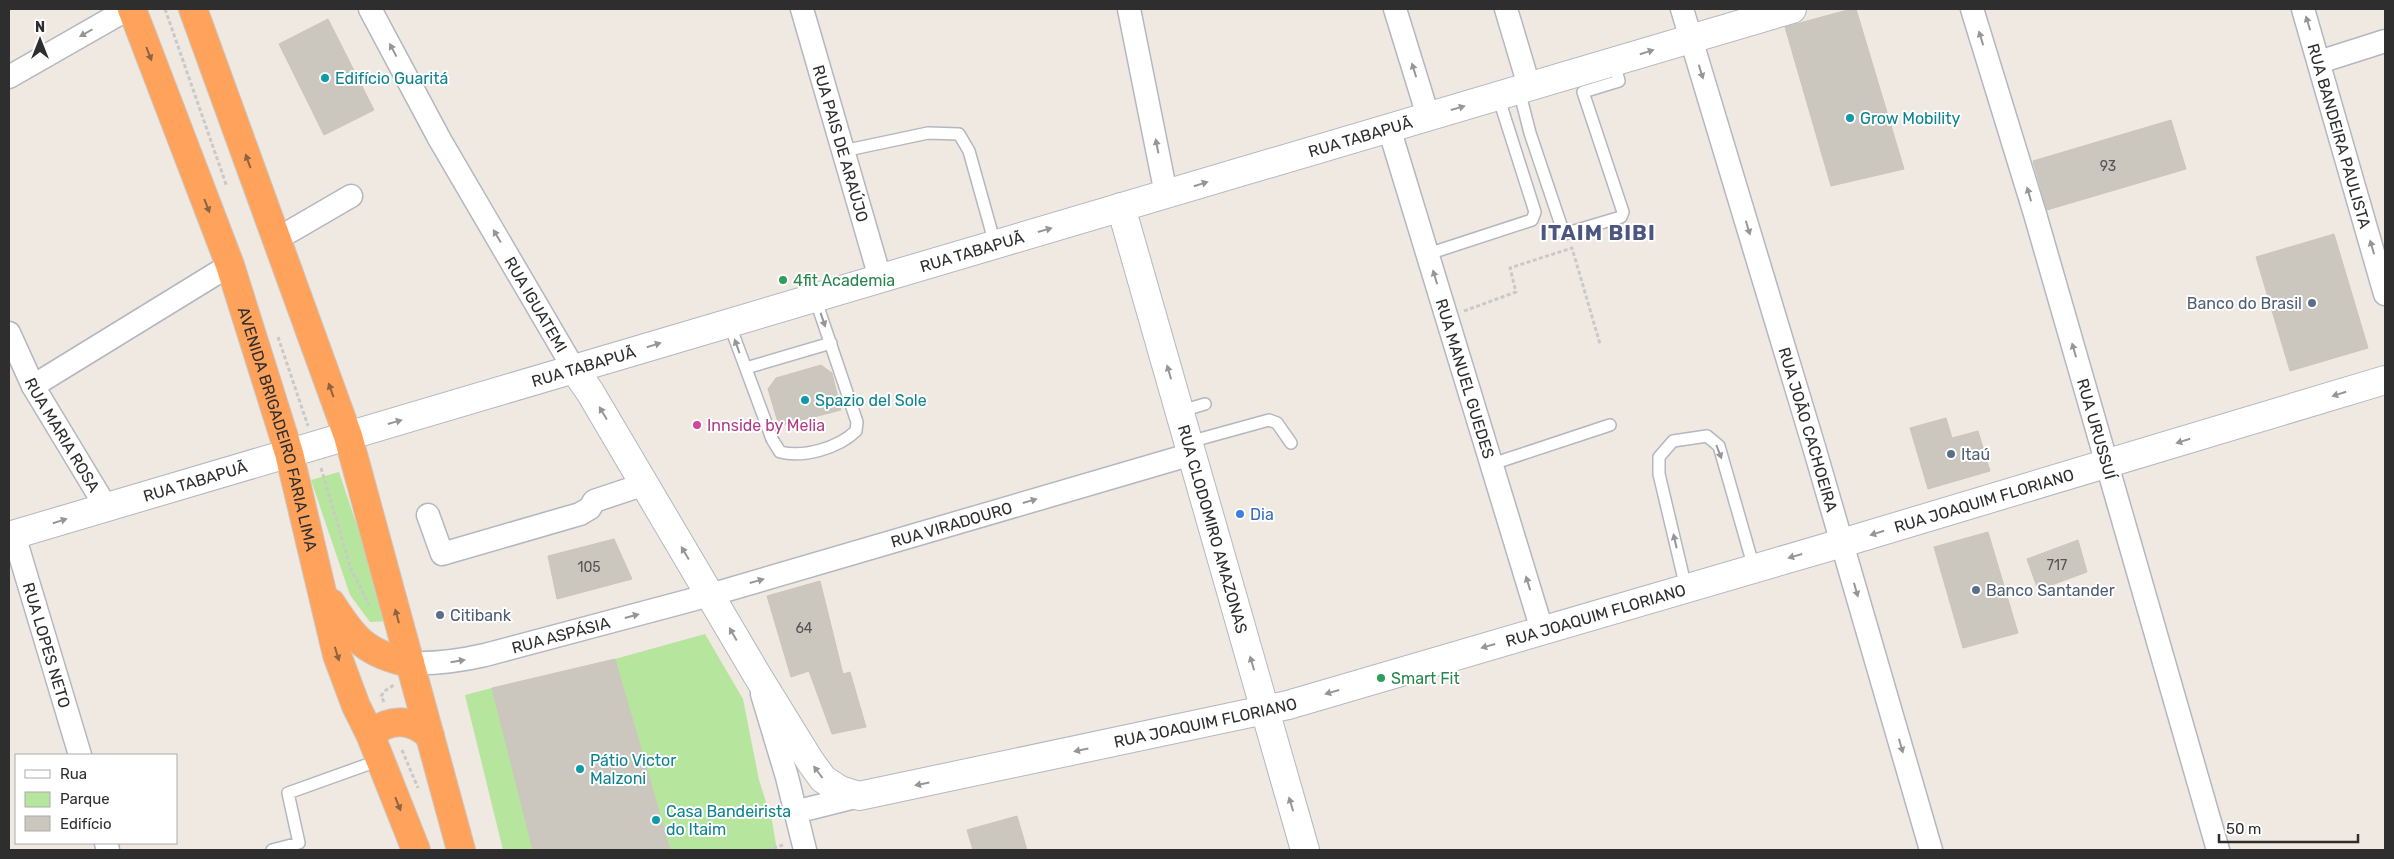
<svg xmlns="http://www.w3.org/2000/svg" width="2394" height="859" viewBox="0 0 2394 859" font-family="Rubik,sans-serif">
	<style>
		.green { fill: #b6e59e }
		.building { fill: #cbc7bf; stroke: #cbc5ba }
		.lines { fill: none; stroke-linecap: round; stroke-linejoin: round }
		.lane-casing { stroke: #b4b7c1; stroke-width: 14 }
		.street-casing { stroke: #b4b7c1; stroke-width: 25 }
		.secondary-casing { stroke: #b4b7c1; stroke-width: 30 }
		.highway-casing { stroke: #c9c9c9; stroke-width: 30 }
		.path { stroke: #c9c9c9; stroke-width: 3; stroke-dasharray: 4 2.5; stroke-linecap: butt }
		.lane { stroke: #fff; stroke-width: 11 }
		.street { stroke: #fff; stroke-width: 22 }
		.secondary { stroke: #fff; stroke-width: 28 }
		.highway { stroke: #ffa35c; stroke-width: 28 }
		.oneway { fill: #969696 }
		.oneway2 { fill: #8c6343 }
		.culture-dot { fill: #0f9aa8; stroke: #fff; stroke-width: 2 }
		.leisure-dot { fill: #2e9e5b; stroke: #fff; stroke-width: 2 }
		.service-dot { fill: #5c6f8a; stroke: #fff; stroke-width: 2 }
		.hotel-dot { fill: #d1479c; stroke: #fff; stroke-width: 2 }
		.shop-dot { fill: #3f7fe0; stroke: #fff; stroke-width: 2 }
		.labels { text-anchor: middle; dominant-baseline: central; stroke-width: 4; stroke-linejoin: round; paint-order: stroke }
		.number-label { font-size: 14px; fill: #555452 }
		.culture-label { font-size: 16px; fill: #0d838f; stroke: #fff; text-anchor: start }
		.street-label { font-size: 16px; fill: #2e2e2e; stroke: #fff }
		.leisure-label { font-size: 16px; fill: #27864d; stroke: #fff; text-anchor: start }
		.service-label { font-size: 16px; fill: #4e5e75; stroke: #fff; text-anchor: start }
		.hotel-label { font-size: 16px; fill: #b23c85; stroke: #fff; text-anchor: start }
		.shop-label { font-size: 16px; fill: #366cbe; stroke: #fff; text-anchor: start }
		.district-label { font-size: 21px; font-weight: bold; letter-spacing: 1px; fill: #4d5680; stroke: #fff }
	</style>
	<rect width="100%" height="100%" fill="#efe9e1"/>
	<!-- green -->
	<path class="green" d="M339,472L389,621L370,622L350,595L311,480Z
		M705,634L743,699L759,780L772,821L777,850H670L615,659Z
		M492,688L533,850H503L465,695Z"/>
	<!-- building -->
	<path class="building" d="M1851,9H1856L1904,169L1831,186L1785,27Z
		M328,19L374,110L324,135L279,44Z
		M2171,120L2186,169L2047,210L2033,161Z
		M2334,234L2368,348L2290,371L2256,257Z
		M821,365L832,373L841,410L779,426L768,389L776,378Z
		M1946,418L1952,438L1978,431L1990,471L1928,489L1910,428Z
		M1988,532L2018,633L1963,648L1934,547Z
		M614,539L632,579L557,599L548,556Z
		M2078,540L2087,572L2038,590L2027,559Z
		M820,581L843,674L850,672L866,727L832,734L809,671L791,677L767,596Z
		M615,659L670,850H533L492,688Z
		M1017,816L1027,850H973L967,830Z"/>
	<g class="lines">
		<defs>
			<path id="lane" d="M1519,90L1530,133L1564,234L1621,217L1623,212L1583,92L1619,81L1614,61
				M843,151L928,133L959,134L969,151L995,244
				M1428,254L1532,220L1535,212L1498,96
				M729,323L772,439L780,452C804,458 838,448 856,431L857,422L815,298
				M746,368L831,343
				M1181,411L1205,404
				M1189,442L1269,420L1277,423L1291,443
				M1492,464L1610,425
				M1686,588L1659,474V457L1673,441L1707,436L1719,446L1754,568
				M272,850L299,843L288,793L380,760"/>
			<g id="street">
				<path id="s1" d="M370,9L440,140L574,369"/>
				<path id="s2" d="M802,9L880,278"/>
				<path d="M1129,9L1166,194"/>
				<path d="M1395,9L1428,116"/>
				<path d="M1506,9L1529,86"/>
				<path id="s3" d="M1682,9L1814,447L1931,850"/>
				<path id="s4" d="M1972,9L2035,214L2218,850"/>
				<path id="s5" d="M2303,9L2385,294"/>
				<path d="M2319,62L2385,41"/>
				<path d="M9,77L128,9"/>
				<path id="s6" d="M1389,128L1542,630"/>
				<path d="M277,239L351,196"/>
				<path id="s7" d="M9,333L33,386L106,507"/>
				<path d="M33,386L230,265"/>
				<path d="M428,515L442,554L580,514L590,508L594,501L645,484"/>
				<path id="s8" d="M14,535L80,755"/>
				<path id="s9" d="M410,663C436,664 459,661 485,655L710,595L1192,454"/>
				<path d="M762,694L787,777L805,850"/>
				<path d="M795,812L859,796"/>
				<path d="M106,843L108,850"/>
			</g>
			<g id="secondary">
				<path id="s10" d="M1121,207L1305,850"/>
				<path id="s11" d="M574,369L590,392L757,675L810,761L823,779L840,790L859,796L1288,705L1842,543L2385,380"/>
				<path id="s12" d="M9,536L1792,9"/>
			</g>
			<g id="highway">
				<path id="s13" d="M132,9L230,265L289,453L337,655L356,706L370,734L416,850"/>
				<path d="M193,9L348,436L461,850"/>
				<path d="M331,603C354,639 366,654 410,663"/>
				<path d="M370,734C391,718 411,718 430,736"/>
			</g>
		</defs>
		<!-- lane casing -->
		<use href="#lane" class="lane-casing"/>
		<!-- street casing -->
		<use href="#street" class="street-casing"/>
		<!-- secondary casing -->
		<use href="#secondary" class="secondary-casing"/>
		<!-- highway casing -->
		<use href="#highway" class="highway-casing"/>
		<!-- path -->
		<path class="path" d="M165,9L227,187
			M1464,311L1516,292L1510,268L1572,248L1600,344
			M278,337L308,426
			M321,468L351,569L369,605
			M384,702L381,696L386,690L394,685
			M402,750L418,788
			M640,850H644
			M767,850L783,845"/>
		<!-- lane -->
		<use href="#lane" class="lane"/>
		<!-- street -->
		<use href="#street" class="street"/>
		<!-- secondary -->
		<use href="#secondary" class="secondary"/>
		<!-- highway -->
		<use href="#highway" class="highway"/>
	</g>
	<!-- one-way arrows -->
	<defs><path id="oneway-solid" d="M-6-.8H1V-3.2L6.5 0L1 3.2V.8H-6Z" transform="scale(1.25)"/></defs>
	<g class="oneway">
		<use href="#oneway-solid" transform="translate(2308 23) rotate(-107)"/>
		<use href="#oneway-solid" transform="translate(86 33) rotate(150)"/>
		<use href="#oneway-solid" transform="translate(1981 38) rotate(-107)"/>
		<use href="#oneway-solid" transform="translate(393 50) rotate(-118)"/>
		<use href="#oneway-solid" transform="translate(1647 52) rotate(-17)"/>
		<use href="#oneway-solid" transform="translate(1414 70) rotate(-107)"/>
		<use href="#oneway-solid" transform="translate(1701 72) rotate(73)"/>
		<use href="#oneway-solid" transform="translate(1458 108) rotate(-16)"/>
		<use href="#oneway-solid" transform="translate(1157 146) rotate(-101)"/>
		<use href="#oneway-solid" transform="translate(1201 184) rotate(-17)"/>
		<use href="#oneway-solid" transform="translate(2029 194) rotate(-106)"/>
		<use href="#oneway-solid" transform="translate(1748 228) rotate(73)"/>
		<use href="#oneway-solid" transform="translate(1045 230) rotate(-16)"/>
		<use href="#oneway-solid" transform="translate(497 236) rotate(-121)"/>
		<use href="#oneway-solid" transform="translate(2372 247) rotate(-106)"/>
		<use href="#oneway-solid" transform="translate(1435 277) rotate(-107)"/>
		<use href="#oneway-solid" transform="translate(823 320) rotate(71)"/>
		<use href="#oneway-solid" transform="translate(654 345) rotate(-17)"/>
		<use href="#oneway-solid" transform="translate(737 346) rotate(-110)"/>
		<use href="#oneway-solid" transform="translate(2074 350) rotate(-106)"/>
		<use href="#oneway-solid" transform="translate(1169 372) rotate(-106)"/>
		<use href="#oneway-solid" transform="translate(2339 394) rotate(163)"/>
		<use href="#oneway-solid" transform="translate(603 413) rotate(-121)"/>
		<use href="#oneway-solid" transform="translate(395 422) rotate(-16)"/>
		<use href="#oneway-solid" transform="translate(2183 441) rotate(163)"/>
		<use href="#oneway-solid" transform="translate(1719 452) rotate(69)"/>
		<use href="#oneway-solid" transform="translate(1030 501) rotate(-16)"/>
		<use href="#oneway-solid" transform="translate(60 521) rotate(-17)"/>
		<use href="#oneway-solid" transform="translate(1877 533) rotate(163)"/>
		<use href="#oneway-solid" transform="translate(1675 541) rotate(-103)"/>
		<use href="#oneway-solid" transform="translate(685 553) rotate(-121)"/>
		<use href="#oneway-solid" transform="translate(1795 556) rotate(164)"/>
		<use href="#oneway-solid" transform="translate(757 581) rotate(-16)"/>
		<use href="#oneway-solid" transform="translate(1528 583) rotate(-107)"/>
		<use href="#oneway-solid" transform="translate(1856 590) rotate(74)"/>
		<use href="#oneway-solid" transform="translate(632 616) rotate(-15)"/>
		<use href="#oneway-solid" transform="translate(733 634) rotate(-120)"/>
		<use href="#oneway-solid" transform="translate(1488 646) rotate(164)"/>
		<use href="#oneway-solid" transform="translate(458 661) rotate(-9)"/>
		<use href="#oneway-solid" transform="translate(1252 663) rotate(-106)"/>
		<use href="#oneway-solid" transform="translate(1332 692) rotate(164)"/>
		<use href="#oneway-solid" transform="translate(1901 746) rotate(74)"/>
		<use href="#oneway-solid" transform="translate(1081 750) rotate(168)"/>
		<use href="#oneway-solid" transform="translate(818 772) rotate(-127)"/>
		<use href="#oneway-solid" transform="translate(922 784) rotate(169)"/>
		<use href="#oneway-solid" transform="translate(1291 804) rotate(-107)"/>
	</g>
	<g class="oneway2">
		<use href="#oneway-solid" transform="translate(149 54) rotate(69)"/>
		<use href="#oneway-solid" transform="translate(248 161) rotate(-110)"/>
		<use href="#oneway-solid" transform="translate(207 206) rotate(69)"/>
		<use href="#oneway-solid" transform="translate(331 390) rotate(-110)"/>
		<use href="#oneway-solid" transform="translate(397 616) rotate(-105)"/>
		<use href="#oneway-solid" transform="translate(337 654) rotate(73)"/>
		<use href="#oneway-solid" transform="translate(398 804) rotate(68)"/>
	</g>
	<!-- markers -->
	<g class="culture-dot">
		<circle cx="325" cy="78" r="5"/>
		<circle cx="1850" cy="118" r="5"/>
		<circle cx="805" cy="400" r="5"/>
		<circle cx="580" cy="769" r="5"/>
		<circle cx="656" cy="820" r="5"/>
	</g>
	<g class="leisure-dot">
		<circle cx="783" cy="280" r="5"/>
		<circle cx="1381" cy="678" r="5"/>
	</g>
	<g class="service-dot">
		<circle cx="2312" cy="303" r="5"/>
		<circle cx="1951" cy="454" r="5"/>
		<circle cx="1976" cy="590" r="5"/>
		<circle cx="440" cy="615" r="5"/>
	</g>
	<circle class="hotel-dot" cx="697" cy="425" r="5"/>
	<circle class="shop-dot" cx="1240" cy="514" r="5"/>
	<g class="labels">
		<!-- number labels -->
		<g class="number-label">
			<text x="2108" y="166">93</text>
			<text x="2057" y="565">717</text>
			<text x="589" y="567">105</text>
			<text x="804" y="628">64</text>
		</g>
		<!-- culture labels -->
		<g class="culture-label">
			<text x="335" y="78">Edifício Guaritá</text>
			<text x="1860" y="118">Grow Mobility</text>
			<text x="815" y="400">Spazio del Sole</text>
			<text x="590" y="760">Pátio Victor<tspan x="590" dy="18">Malzoni</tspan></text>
			<text x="666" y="811">Casa Bandeirista<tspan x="666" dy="18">do Itaim</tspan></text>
		</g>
		<!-- street labels -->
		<g class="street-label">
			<text stroke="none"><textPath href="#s12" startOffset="1409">RUA TABAPUÃ</textPath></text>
			<text stroke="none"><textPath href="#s5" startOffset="132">RUA BANDEIRA PAULISTA</textPath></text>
			<text stroke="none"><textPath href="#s2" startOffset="140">RUA PAIS DE ARAÚJO</textPath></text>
			<text stroke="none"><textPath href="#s12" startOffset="1004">RUA TABAPUÃ</textPath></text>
			<text stroke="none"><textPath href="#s1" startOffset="339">RUA IGUATEMI</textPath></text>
			<text stroke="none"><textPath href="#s12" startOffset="599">RUA TABAPUÃ</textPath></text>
			<text stroke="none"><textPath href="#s6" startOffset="262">RUA MANUEL GUEDES</textPath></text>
			<text stroke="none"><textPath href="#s13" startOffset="445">AVENIDA BRIGADEIRO FARIA LIMA</textPath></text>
			<text stroke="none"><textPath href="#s3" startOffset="439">RUA JOÃO CACHOEIRA</textPath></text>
			<text stroke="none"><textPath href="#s4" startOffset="438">RUA URUSSUÍ</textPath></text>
			<text stroke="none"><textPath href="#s7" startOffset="115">RUA MARIA ROSA</textPath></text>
			<text stroke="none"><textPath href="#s12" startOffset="194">RUA TABAPUÃ</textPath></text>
			<text stroke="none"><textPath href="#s11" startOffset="1684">RUA JOAQUIM FLORIANO</textPath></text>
			<text stroke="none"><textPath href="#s9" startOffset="560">RUA VIRADOURO</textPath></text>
			<text stroke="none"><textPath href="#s10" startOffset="335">RUA CLODOMIRO AMAZONAS</textPath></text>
			<text stroke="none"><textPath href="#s11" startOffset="1279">RUA JOAQUIM FLORIANO</textPath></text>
			<text stroke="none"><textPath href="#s9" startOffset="154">RUA ASPÁSIA</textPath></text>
			<text stroke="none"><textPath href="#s8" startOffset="115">RUA LOPES NETO</textPath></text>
			<text stroke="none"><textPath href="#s11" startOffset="874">RUA JOAQUIM FLORIANO</textPath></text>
		</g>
		<!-- leisure labels -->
		<g class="leisure-label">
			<text x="793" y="280">4fit Academia</text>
			<text x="1391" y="678">Smart Fit</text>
		</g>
		<!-- service labels -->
		<g class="service-label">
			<text x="2302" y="303" text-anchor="end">Banco do Brasil</text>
			<text x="1961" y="454">Itaú</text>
			<text x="1986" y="590">Banco Santander</text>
			<text x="450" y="615">Citibank</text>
		</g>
		<!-- hotel labels -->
		<g class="hotel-label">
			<text x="707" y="425">Innside by Melia</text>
		</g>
		<!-- shop labels -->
		<g class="shop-label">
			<text x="1250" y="514">Dia</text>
		</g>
		<!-- district labels -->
		<g class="district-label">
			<text x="1598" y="232">ITAIM BIBI</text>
		</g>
	</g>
	<!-- border -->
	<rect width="2394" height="859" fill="none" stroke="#2e2e2e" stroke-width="20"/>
	<!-- legend -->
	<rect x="15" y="754" width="162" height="90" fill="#ffffff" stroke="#ababab"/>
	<rect x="25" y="770" width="25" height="8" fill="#ffffff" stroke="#ababab"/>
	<text x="60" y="779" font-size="15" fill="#2e2e2e">Rua</text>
	<rect x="25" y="792" width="25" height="15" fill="#b6e59e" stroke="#ababab"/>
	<text x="60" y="804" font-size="15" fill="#2e2e2e">Parque</text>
	<rect x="25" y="816" width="25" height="15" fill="#cbc7bf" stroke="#ababab"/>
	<text x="60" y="829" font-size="15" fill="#2e2e2e">Edifício</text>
	<!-- north arrow -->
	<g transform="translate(40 40)" stroke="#ffffff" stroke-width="4" paint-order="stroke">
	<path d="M0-4L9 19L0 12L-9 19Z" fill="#2e2e2e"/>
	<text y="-8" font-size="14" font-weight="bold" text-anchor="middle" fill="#2e2e2e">N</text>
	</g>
	<!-- scale -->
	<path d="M2219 834v8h139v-8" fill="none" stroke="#2e2e2e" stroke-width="2.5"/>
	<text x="2226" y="834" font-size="15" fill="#2e2e2e" stroke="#ffffff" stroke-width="4" paint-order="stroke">50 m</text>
</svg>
